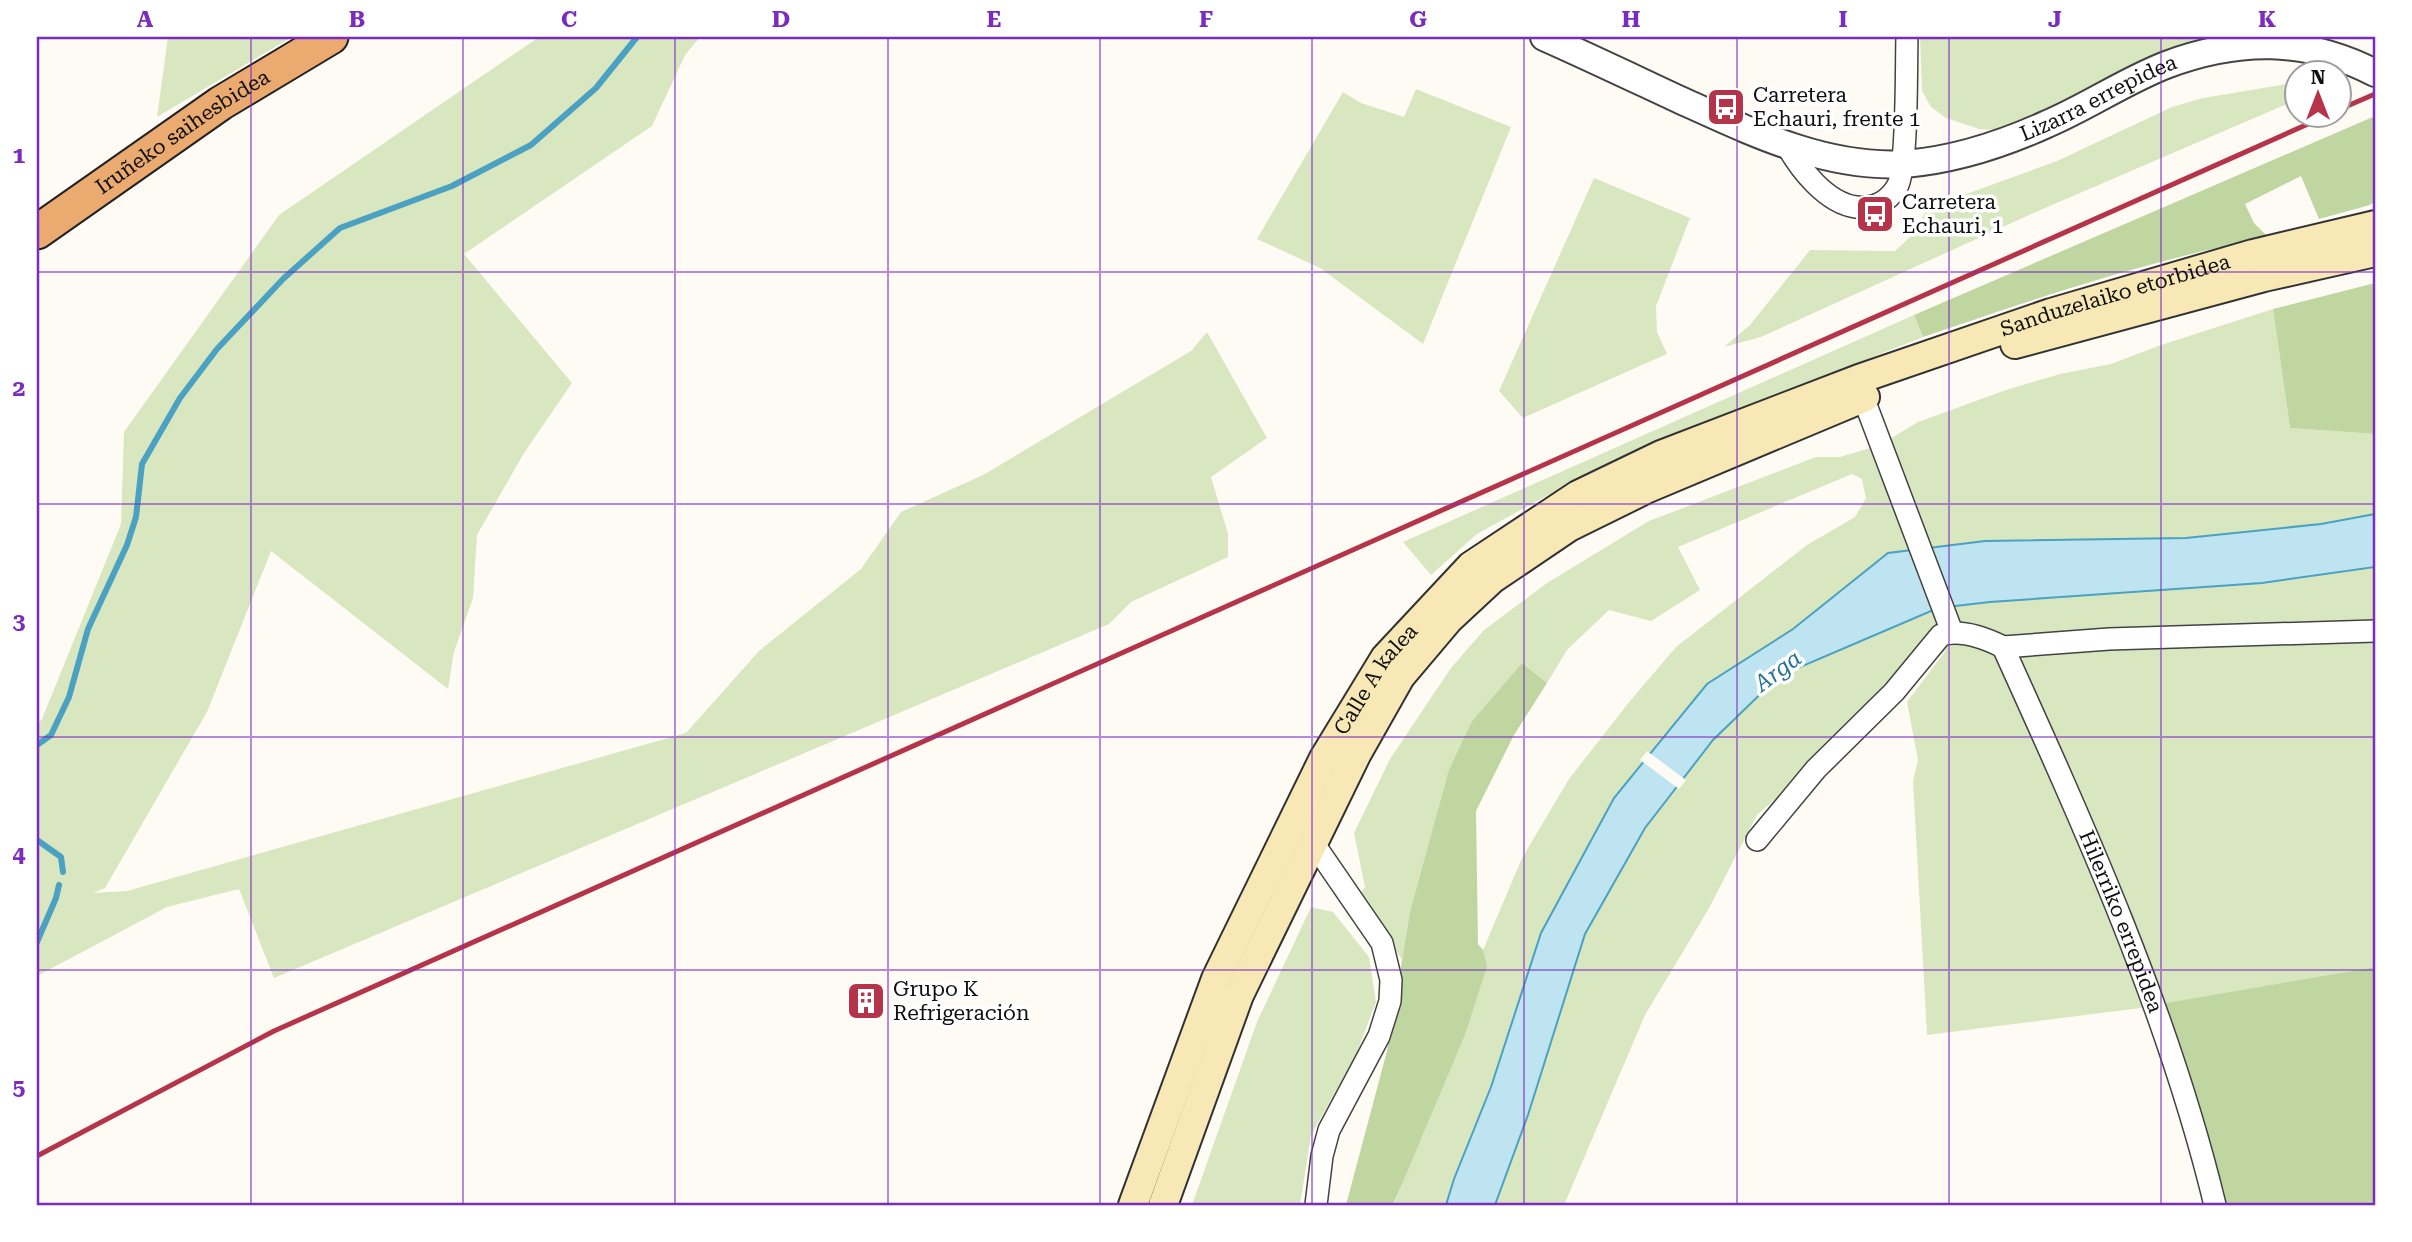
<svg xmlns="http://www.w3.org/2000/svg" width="2412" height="1242" viewBox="0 0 2412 1242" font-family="'Roboto Serif',serif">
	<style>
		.green { fill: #d9e7c0 }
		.forest { fill: #bfd6a1 }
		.water { fill: #bee4f1; stroke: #4ba1c2; stroke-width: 2 }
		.pier { fill: #fefbf5 }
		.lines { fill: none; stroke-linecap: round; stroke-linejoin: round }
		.stream { stroke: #4ba1c2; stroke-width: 6 }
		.minor-casing { stroke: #434343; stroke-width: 24 }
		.tertiary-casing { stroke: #434343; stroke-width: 30 }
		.secondary-casing { stroke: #323232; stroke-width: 32 }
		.trunk-casing { stroke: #212121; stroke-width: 37 }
		.minor { stroke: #fff; stroke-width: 21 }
		.tertiary { stroke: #fff; stroke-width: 26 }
		.secondary { stroke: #f8e8b6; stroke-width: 28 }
		.trunk { stroke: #eaaa70; stroke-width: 33 }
		.rail { stroke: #b5344a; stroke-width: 5 }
		.grid { fill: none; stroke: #7b2cbf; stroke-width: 2; stroke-opacity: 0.55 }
		.labels { text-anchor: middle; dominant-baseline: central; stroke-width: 7; stroke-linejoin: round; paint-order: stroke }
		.poi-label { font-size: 21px; fill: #101010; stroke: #fff; text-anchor: start }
		.street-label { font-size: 21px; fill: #101010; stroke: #fff }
		.water-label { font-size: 23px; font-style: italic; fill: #247498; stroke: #fff }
		.neatline { fill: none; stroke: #7b2cbf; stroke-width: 2.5 }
		.grid-label { font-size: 23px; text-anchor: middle; font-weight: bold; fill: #7b2cbf }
	</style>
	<rect width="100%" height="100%" fill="#fefbf5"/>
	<!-- green -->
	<path class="green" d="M168,37H292L157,117Z
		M539,37H700L685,55L652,126L464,254L572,383L524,453L477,535L473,598L454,652L448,689L271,551L207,712L105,888L93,893L127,891L686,733L759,651L861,569L901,512L983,475L1191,351L1207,332L1267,438L1211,477L1228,534V557L1131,602L1109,624L274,978L239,889L167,907L37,976V724L42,719L121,524L124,432L279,215Z
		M1920,37H2270L2164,66L2027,132L1979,129L1946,118L1931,107L1922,91Z
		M2293,83H2296V100L2038,211L1761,337L1724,347L1750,325L1810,250L1895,251L1910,237L1928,208L2057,161L2172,107L2203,98Z
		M1416,89L1511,127L1423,344L1320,268L1257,239L1343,92L1361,103L1404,117Z
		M1594,178L1690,218L1656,306L1657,332L1667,354L1523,418L1499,391Z
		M2273,309L2290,428L2375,434V514L2321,524L2186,538L1985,541L1793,629L1707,684L1491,1087L1454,1179L1446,1205H1394L1408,1166L1465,1035L1483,950L1522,858L1569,779L1630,701L1676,647L1807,545L1855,517L1866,498L1862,479L1852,474L1678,547L1700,590L1651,621L1609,610L1567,650L1547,683L1522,663L1472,721L1410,912L1402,960L1361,893L1365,887L1354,833L1390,759L1451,668L1484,630L1547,583L1649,521L1816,457H1840L1880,445L1918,422L2006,390L2060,374L2111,364L2161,345Z
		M1914,315L1923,337L1682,432L1548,495L1477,534L1431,575L1403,542Z
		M2375,567V967L2141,1008L1927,1035L1913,781L1918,760L1907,702L1947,649L1757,815L1708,910L1645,1015L1564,1205H1495L1528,1115L1585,934L1645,828L1713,740L1779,676L1938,608L1990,602L2262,583Z
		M1311,907L1333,912L1369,957L1376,1002L1356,1055L1311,1135L1300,1205H1192L1257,1022Z"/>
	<!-- forest -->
	<path class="forest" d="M2375,116V201L2370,205L2319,219L2301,176L2245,204L2254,223L2268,237C2149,260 2037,298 1923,337L1914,315Z
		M2375,283V434L2290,428L2273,309Z
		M1522,663L1547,683L1514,735L1476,811L1478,944L1483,950L1487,966L1465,1035L1393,1205H1346L1387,1051L1410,912L1449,770L1472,721Z
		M2375,967V1205H2215L2155,1005Z"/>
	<!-- water -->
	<path class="water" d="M2375,514V567L2262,583L1990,602L1938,608L1779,676L1713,740L1645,828L1585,934L1528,1115L1495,1205H1446L1454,1179L1491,1087L1541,933L1614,798L1707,684L1793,629L1888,553L1985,541L2186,538L2321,524Z"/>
	<!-- pier -->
	<path class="pier" d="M1647,751L1686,780L1679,789L1640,760Z"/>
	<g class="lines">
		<!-- stream -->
		<path class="stream" d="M37,745L51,735L69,697L88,629L127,545L136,517L142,464L180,398L217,349L283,279L340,228L452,186L531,145L596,88L637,37
			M37,840L61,857L63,872
			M37,942L56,898L59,885"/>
		<defs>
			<g id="minor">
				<path d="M1786,144C1800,169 1826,203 1856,207C1873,209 1888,202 1897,187C1908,168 1906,65 1907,37"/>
				<path d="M1863,397L1952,632"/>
				<path id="s1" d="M2003,647C2085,828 2168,1011 2215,1205"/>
				<path d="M1757,840L1816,769L1894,692L1941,635C1961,629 1985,638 2003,647L2109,639L2375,631"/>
				<path d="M1314,844L1382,943L1391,980L1390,1001L1379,1036L1329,1130L1322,1156L1316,1205"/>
			</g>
			<g id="tertiary">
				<path id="s2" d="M1544,37C1589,57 1633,78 1678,99C1749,131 1825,169 1905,164C1953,160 2003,144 2047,124C2087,107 2125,81 2166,65C2238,38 2306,37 2375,73"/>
			</g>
			<g id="secondary">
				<path d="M2015,344L2264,277L2375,252"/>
				<path id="s3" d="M1133,1205L1216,979L1324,758L1385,658L1471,566L1578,495L1661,455L1859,379L2051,313L2253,254L2375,225"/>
				<path d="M1163,1205L1239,995L1357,753L1400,677L1449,619L1492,579L1569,527L1648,488L1865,397"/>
			</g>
			<g id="trunk">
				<path id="s4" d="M37,232L221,103L331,37"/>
			</g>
		</defs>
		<!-- minor casing -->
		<use href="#minor" class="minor-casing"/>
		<!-- tertiary casing -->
		<use href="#tertiary" class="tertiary-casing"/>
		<!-- secondary casing -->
		<use href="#secondary" class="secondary-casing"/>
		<!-- trunk casing -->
		<use href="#trunk" class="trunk-casing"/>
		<!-- minor -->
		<use href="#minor" class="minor"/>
		<!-- tertiary -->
		<use href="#tertiary" class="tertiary"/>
		<!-- secondary -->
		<use href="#secondary" class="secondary"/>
		<!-- trunk -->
		<use href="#trunk" class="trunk"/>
		<!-- rail -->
		<path class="rail" d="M2338,110L2375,94
			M37,1156L274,1031L2326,116"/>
	</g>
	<!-- grid -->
	<path class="grid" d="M251,37V1205M463,37V1205M675,37V1205M888,37V1205M1100,37V1205M1312,37V1205M1524,37V1205M1737,37V1205M1949,37V1205M2161,37V1205M37,272H2375M37,504H2375M37,737H2375M37,970H2375"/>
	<!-- icons -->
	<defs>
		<symbol id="bus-square" viewBox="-11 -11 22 22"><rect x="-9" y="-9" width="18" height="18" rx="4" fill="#b5344a" stroke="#fff"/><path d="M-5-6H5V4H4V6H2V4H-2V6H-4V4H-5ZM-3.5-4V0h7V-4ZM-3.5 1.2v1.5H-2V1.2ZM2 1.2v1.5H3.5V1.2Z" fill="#fff"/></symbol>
		<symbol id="building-square" viewBox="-11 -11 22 22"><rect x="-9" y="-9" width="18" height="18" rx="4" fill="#b5344a" stroke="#fff"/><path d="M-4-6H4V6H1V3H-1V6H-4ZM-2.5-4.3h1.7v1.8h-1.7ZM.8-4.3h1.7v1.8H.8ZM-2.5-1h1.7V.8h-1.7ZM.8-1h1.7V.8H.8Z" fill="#fff"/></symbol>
	</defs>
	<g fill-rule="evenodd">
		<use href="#bus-square" x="1704" y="85" width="44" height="44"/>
		<use href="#bus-square" x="1853" y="192" width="44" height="44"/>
		<use href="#building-square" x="844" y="979" width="44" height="44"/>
	</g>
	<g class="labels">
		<!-- poi labels -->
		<g class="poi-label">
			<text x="1753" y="95">Carretera<tspan x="1753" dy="24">Echauri, frente 1</tspan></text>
			<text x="1902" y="202">Carretera<tspan x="1902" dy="24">Echauri, 1</tspan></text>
			<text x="893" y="989">Grupo K<tspan x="893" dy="24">Refrigeración</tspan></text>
		</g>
		<!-- street labels -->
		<g class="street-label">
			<text stroke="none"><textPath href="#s2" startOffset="592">Lizarra errepidea</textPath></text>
			<text stroke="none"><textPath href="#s4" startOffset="177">Iruñeko saihesbidea</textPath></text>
			<text stroke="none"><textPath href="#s3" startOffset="1432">Sanduzelaiko etorbidea</textPath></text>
			<text stroke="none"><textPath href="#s3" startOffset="581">Calle A kalea</textPath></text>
			<text stroke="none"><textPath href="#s1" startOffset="299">Hilerriko errepidea</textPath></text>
		</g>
		<!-- water labels -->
		<g class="water-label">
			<text transform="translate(1778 671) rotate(-37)">Arga</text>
		</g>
	</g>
	<!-- border -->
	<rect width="2412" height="1242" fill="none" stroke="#ffffff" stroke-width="77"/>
	<!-- north arrow -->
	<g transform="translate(2318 94)"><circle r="33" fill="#ffffff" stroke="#9f9f9f" stroke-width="2"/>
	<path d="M0-5L12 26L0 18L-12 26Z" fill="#b5344a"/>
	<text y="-10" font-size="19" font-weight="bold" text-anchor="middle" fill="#101010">N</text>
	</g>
	<rect x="38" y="38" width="2336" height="1166" class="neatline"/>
	<g class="grid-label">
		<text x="145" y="27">A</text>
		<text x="357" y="27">B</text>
		<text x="569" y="27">C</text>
		<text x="781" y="27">D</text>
		<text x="994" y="27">E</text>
		<text x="1206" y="27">F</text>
		<text x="1418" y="27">G</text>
		<text x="1631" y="27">H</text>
		<text x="1843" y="27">I</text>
		<text x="2055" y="27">J</text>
		<text x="2267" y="27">K</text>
		<text x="19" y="163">1</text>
		<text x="19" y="396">2</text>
		<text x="19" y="629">3</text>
		<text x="19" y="862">4</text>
		<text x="19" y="1095">5</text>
	</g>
</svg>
